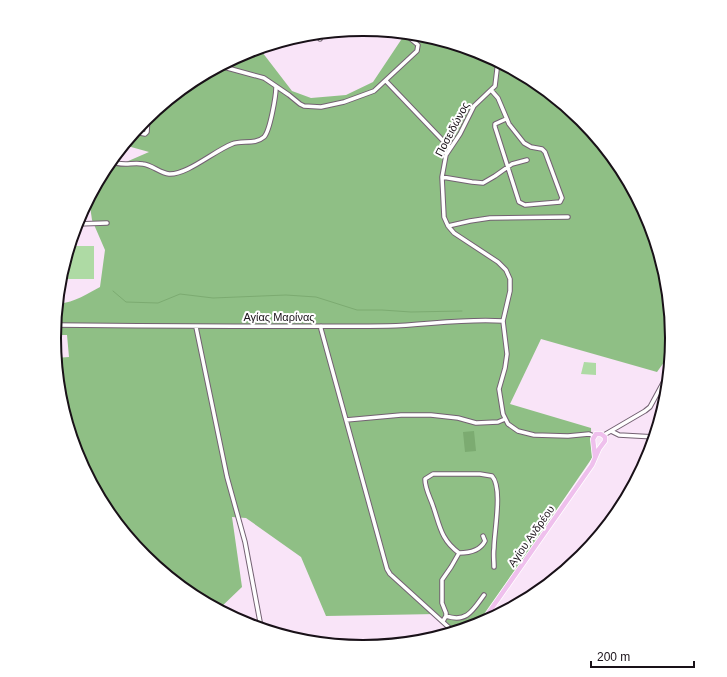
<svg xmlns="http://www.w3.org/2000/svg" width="727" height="677" viewBox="0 0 727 677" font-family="Helvetica,sans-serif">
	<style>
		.green { fill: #aedaa4 }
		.forest { fill: #8fbf85 }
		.water { fill: #7cab71 }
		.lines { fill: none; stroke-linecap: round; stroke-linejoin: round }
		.stream { stroke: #7cab71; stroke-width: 1 }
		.minor-casing { stroke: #736172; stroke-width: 5.5 }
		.major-casing { stroke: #fff; stroke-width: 6 }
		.minor { stroke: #fff; stroke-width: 3.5 }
		.major { stroke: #efc0ed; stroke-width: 4.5 }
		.labels { text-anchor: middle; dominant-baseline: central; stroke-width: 4; stroke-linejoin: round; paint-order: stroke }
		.street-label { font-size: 11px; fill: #191118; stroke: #fff }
		.rim { fill: none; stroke: #191118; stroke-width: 2 }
	</style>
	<rect width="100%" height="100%" fill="#f9e4f8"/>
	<!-- green -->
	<path class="green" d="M70,246H94V279H60Z
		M584,362L596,363V375L581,374Z"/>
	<!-- forest -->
	<path class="forest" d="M424,35L482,53L536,81L583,120L621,167L650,220L667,278L673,339L672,351L657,372L541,339L510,404L591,428L592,458L477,626L458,632L437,614L326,616L301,557L246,518L232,517L242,587L218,610L191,596L144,557L106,510L77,457L60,399L58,381L63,380L60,368H57L56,358L69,357L67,335H54L57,303C70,305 89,293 100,287L105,250L92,220L89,199L103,172L149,152L124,145C131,136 138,126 146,119C177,90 218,61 259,48L292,91L311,98L346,95L373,82L403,37L412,42Z"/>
	<!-- water -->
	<path class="water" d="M474,431L476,451L465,452L463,432Z"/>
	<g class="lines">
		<!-- stream -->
		<path class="stream" d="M113,291L126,302L158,303L180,294L213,298L286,295L316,297L357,310H382L411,312L462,311"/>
		<defs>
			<path id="minor" d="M320,39V33
				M498,61L495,86L474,106L460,134L446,155L442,177L444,217L448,226L454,233L498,262L506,270L510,279V291L503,321L507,354L505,368L499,389L503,414L508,424L518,431L534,435L568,436L589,434L594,436
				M220,66L264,78L289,95L300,104L304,106L321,107L344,102L374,91L417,51L418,45L405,34
				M386,81L450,148
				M491,90L498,98L509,124L524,143L531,147L542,149L545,152L562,198L560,202L525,205L519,202L495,127V124L506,119
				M135,132L145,134L147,132L148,117
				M110,161C122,167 132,162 143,164C152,165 160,173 169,174C187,175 214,151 232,144C242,140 255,145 264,137C270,131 276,96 276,87
				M442,177L472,182L483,183L495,176L512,164L527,160
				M77,224L107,223
				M448,226L470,221L490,218L568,217
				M55,325C166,326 277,327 388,326C426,325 465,318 503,321
				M321,326V329L387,569L390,574L455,633
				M196,327L227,477L245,542L261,627L264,629L276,631L279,635
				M346,420L401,415H431L458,418L476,423L498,422L505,419
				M611,431L619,435L655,437
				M604,435L645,411L650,407L663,383L669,375
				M459,553C441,540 440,526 433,506C430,497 425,489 425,479L433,474H480L492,476C503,488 494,532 494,548C493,554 494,560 494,567
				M446,616C467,623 473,610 484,595
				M443,621L446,616V613L442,603V580L451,567L459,553C469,553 480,551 485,541L483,536"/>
			<path id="major" d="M480,625L592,465L599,449L605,441V437L601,434H596L593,439L595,457"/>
		</defs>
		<!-- minor casing -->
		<use href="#minor" class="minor-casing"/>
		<!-- major casing -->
		<use href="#major" class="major-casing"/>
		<!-- minor -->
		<use href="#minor" class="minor"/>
		<!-- major -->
		<use href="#major" class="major"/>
	</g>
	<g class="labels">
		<!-- street labels -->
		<g class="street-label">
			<text transform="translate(452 129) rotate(-62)">Ποσειδώνος</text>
			<text x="279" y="317">Αγίας Μαρίνας</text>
			<text transform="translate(531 536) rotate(-55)">Αγίου Ανδρέου</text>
		</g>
	</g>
	<!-- crop -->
	<path d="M0 0H727V677H0ZM61 338a302 302 0 1 1 604 0a302 302 0 1 1-604 0Z" fill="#fff" fill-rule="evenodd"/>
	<path class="rim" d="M61 338a302 302 0 1 1 604 0a302 302 0 1 1-604 0Z"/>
	<!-- scale -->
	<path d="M591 661v6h103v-6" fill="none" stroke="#191118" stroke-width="2"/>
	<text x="597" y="661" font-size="12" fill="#191118" stroke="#ffffff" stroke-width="3" paint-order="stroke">200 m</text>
</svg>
